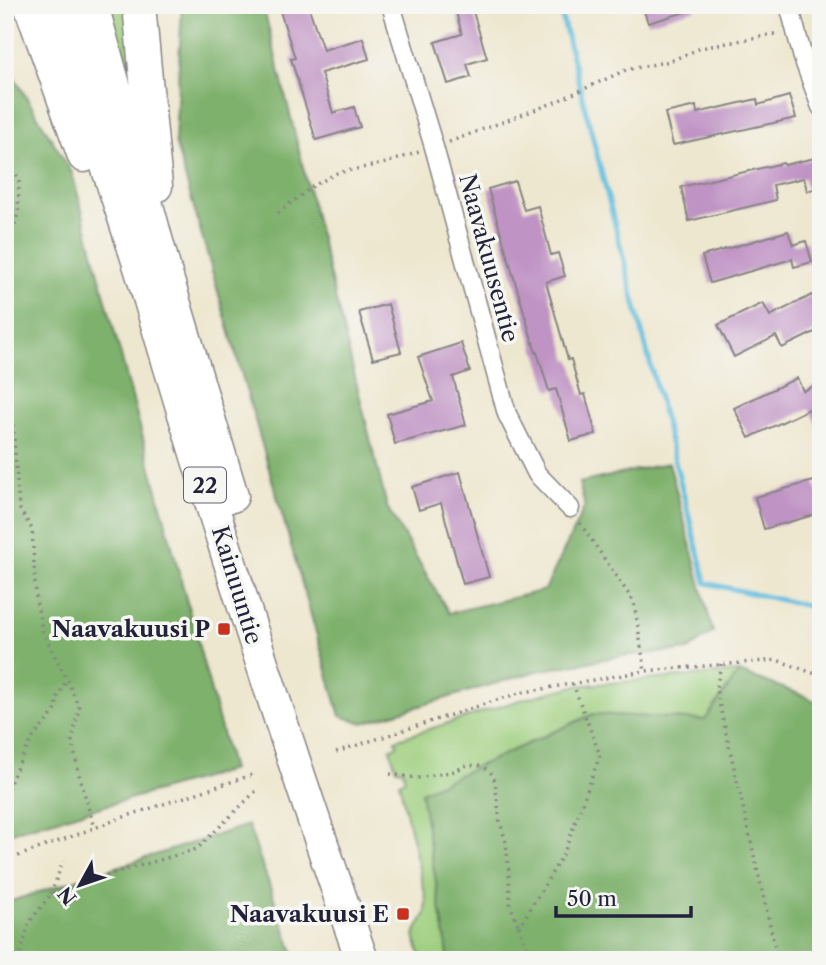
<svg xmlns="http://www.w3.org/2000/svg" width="826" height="965" viewBox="0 0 826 965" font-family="'Libre Caslon Text',serif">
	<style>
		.green { fill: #9dce7d; stroke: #60785c; stroke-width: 2 }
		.forest { fill: #7eb16c; stroke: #506a54; stroke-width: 2 }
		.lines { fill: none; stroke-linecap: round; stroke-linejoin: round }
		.stream { stroke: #5fbcdd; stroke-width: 5 }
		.building { fill: #bf93c4 }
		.street-casing { stroke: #888485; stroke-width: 21 }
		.highway-casing { stroke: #888485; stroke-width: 35 }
		.path { stroke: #888485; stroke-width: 3.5; stroke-dasharray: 2 5; stroke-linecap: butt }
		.street { stroke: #fff; stroke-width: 18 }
		.highway { stroke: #fff; stroke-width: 32 }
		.poi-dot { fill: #c8321e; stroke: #f6f6f2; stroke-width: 2.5 }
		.labels { text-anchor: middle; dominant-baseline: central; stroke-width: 7; stroke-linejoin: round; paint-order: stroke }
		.shield { fill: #f6f6f2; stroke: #626272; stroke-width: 2 }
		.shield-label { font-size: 21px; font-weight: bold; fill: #22223b }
		.street-label { font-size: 23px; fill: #22223b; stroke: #f6f6f2 }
		.poi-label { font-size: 23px; font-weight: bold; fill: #22223b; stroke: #f6f6f2; text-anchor: end }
	</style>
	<rect width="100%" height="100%" fill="#f6f6f2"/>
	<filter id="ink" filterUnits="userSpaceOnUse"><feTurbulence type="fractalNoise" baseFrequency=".0143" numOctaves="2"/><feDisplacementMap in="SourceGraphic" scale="14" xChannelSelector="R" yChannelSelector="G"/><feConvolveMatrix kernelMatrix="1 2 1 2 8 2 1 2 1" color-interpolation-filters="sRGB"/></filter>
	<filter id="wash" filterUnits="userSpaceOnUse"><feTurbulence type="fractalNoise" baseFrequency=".00686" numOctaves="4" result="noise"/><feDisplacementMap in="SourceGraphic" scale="28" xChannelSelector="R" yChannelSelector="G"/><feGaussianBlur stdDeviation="1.57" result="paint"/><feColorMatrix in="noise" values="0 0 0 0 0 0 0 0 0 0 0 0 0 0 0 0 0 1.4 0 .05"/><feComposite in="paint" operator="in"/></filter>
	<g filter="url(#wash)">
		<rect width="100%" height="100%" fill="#eee7cf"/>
		<!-- green -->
		<path class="green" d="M107,5H131L141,131Z
			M739,672L706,720L593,714L421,792L449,960H422L414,935L426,913V898L399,782L405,780L403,770L396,769L390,749L398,745L395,740L520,700L575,686Z"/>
		<!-- forest -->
		<path class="forest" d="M182,5H263L387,507L449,613L545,590L585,506L579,483L669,463L713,632L688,650L621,656L537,671L363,723L340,716L175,142Z
			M5,62L72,173L232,770L5,834Z
			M739,672L802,695L821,704V960H449L421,792L593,714L705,720Z
			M248,825L296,960H5V903Z"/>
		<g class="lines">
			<!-- stream -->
			<path class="stream" d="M559,5L706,583L808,606L821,628"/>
		</g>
		<g id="blocks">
			<!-- building -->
			<path class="building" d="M278,5H308L323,50L363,38L369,59L321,73L333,113L354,107L360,127L316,140L291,59L295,58Z
				M454,5H471L487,58L467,64L471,77L448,84L435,42L462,34Z
				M642,5H695L696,9L648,23Z
				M789,96L796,118L673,145L665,113L696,106L697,113L757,99L758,105Z
				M815,158L821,187L807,191L804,178L773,185L776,200L689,221L681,187L783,163L784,165Z
				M515,181L524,210L538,206L551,255L558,253L565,276L546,282L568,360L571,359L581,395L585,394L596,434L571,441L556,389L549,391L537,352L536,353L488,189Z
				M788,231L793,245L806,241L812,262L794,267L792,259L710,283L702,256Z
				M812,295L821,312V329L782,348L776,336L734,357L718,325L763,303L770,316Z
				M388,304L401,352L373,359L359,312Z
				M461,343L470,371L453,377L466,425L395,444L387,414L433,401L418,357Z
				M797,378L803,391L821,383V434L809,409L749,438L734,408Z
				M460,472L489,577L463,584L441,503L419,510L412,487Z
				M814,481L818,493L821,492V513L764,529L755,497Z"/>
		</g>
	</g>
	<g filter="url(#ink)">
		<use href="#blocks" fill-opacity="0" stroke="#888485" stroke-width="2"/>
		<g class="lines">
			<defs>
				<path id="street" d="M391,5L434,147L507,414L537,474L570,508
					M789,5L803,58L821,107"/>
				<path id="highway" d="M30,5L84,156
					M64,5C76,51 86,98 100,144C114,189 130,234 144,280C211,508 283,735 362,960
					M92,5L165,271L232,496
					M139,5L156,186"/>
			</defs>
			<!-- street casing -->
			<use href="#street" class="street-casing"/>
			<!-- highway casing -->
			<use href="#highway" class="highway-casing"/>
			<!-- path -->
			<path class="path" d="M449,142L553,103L626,70L670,61L701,48L779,33
				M5,157L19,179L18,213L12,233L5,269
				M278,213L313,186L337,173L386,163L419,152
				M5,303V327
				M5,370L6,402L13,425L19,508L32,529L36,600L43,633L67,679L79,707L72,742L79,774L94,828
				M580,523L634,602L645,671
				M721,664L716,689L778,960
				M336,752L519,693L645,671L777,660L821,676
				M390,774L418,778L455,771L467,765L481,766L490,771L495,781L500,822L506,842L509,872L510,904L519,927
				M5,795L17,767L32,739L55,711L58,696L67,679
				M5,861L124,817L255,774
				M51,894L63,861
				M19,960L29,923L51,894L84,882L197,849L257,790
				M532,960L519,927L564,853L600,755L573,684"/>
			<!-- street -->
			<use href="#street" class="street"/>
			<!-- highway -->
			<use href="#highway" class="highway"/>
		</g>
	</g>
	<!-- markers -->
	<g class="poi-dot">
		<rect x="217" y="622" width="14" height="14" rx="3.5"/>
		<rect x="396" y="907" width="14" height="14" rx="3.5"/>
	</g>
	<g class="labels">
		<!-- shield labels -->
		<rect class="shield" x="184" y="467.5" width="42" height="35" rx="5"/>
		<g class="shield-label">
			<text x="205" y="485">22</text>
		</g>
		<!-- street labels -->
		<g class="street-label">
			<text transform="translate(489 258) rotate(75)">Naavakuusentie</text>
			<text transform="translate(237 585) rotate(73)">Kainuuntie</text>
		</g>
		<!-- poi labels -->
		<g class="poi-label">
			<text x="210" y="629">Naavakuusi P</text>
			<text x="389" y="914">Naavakuusi E</text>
		</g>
	</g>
	<!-- margin -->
	<rect width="826" height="965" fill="none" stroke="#f6f6f2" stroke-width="28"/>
	<!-- north arrow -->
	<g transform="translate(80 885) rotate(230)" stroke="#f6f6f2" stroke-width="5" paint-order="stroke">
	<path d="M0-5L12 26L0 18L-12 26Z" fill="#22223b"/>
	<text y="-10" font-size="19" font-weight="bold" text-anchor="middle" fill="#22223b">N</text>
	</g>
	<!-- scale -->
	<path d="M556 906v10h135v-10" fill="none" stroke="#22223b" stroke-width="3.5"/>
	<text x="567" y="906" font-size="21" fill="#22223b" stroke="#f6f6f2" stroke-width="5" paint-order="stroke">50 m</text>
</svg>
